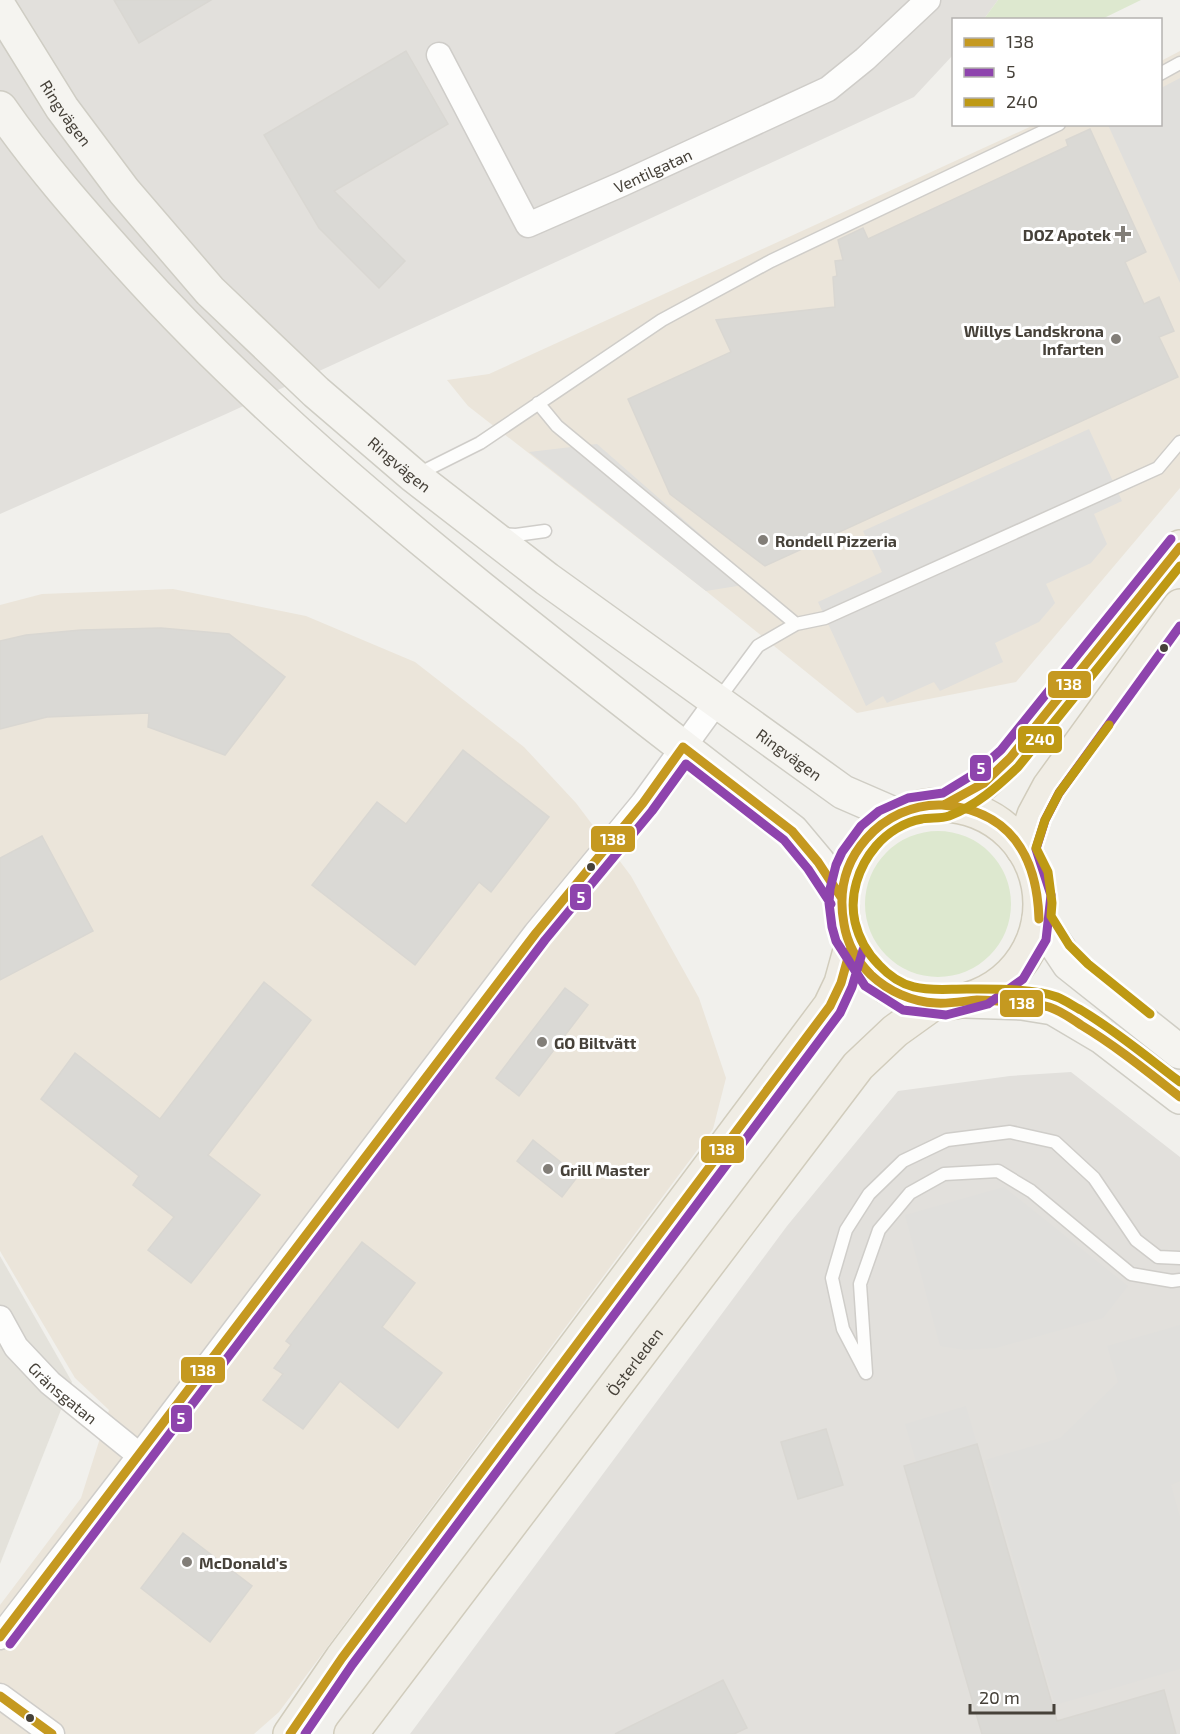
<svg xmlns="http://www.w3.org/2000/svg" width="1180" height="1734" viewBox="0 0 1180 1734" font-family="'Exo 2',sans-serif">
	<style>
		.residential { fill: #e4e2db }
		.commercial { fill: #ebe5da }
		.industrial { fill: #e2e0dc }
		.green { fill: #dde8cf }
		.parking { fill: #e0dfdc }
		.building { fill: #dad9d5; stroke: #d9d7d2; stroke-width: 1.5 }
		.lines { fill: none; stroke-linecap: round; stroke-linejoin: round }
		.lane-casing { stroke: #cfcdc9; stroke-width: 15 }
		.street-casing { stroke: #cfcdc9; stroke-width: 27 }
		.secondary-casing { stroke: #cfcdc4; stroke-width: 36 }
		.primary-casing { stroke: #d1ccbc; stroke-width: 36 }
		.lane { stroke: #fdfdfc; stroke-width: 12 }
		.street { stroke: #fdfdfc; stroke-width: 24 }
		.secondary { stroke: #f5f4f0; stroke-width: 33 }
		.primary { stroke: #f0ede5; stroke-width: 33 }
		.bus-1-casing { stroke: #fff; stroke-width: 14 }
		.bus-2-casing { stroke: #fff; stroke-width: 14 }
		.bus-3-casing { stroke: #fff; stroke-width: 14 }
		.bus-1 { stroke: #c59920; stroke-width: 9 }
		.bus-2 { stroke: #8e44ad; stroke-width: 9 }
		.bus-3 { stroke: #be9914; stroke-width: 9 }
		.poi-dot { fill: #827e78; stroke: #fff; stroke-width: 2 }
		.bus-dot { fill: #464139; stroke: #fff; stroke-width: 2 }
		.labels { text-anchor: middle; dominant-baseline: central; stroke-width: 6; stroke-linejoin: round; paint-order: stroke }
		.street-label { font-size: 16px; fill: #464139; stroke: #fff }
		.poi-label { font-size: 16px; font-weight: bold; fill: #464139; stroke: #fff; text-anchor: start }
		.line-badge { stroke: #fff; stroke-width: 2 }
		.badge-label { font-size: 16px; text-anchor: middle; font-weight: bold; fill: #fff }
	</style>
	<rect width="100%" height="100%" fill="#f1f0ec"/>
	<!-- residential -->
	<path class="residential" d="M0,1256L72,1382L0,1564Z"/>
	<!-- commercial -->
	<path class="commercial" d="M1180,51V488L1016,682L857,713L706,591L468,406L447,380L489,374L1034,125L1160,124L1161,61Z
		M173,589L306,616L415,662L524,747L576,803L631,876L699,998L726,1078L713,1129L279,1712L254,1734H0V1605L81,1498L109,1410L75,1378L0,1251V605L42,594Z"/>
	<!-- industrial -->
	<path class="industrial" d="M0,0H998L984,19L954,20L953,55L914,97L226,414L0,514Z
		M1071,1072L1180,1157V1734H410L787,1226L898,1091L1010,1076Z"/>
	<!-- green -->
	<path class="green" d="M998,0H1141L1102,19H984Z
		M865 904a73 73 0 1 1 146 0a73 73 0 1 1-146 0Z"/>
	<!-- parking -->
	<path class="parking" d="M1180,78V283L1108,125L1160,124L1161,88Z
		M1089,429L1122,501L1094,514L1107,544L1091,563L1046,584L1055,603L1039,622L995,643L1003,662L940,691L934,682L887,703L883,696L866,706L818,602L882,572L863,531Z
		M597,444L756,583L706,591L529,452Z
		M1004,1187L1128,1286L1103,1318L996,1348L965,1350L940,1346L905,1215Z
		M1180,1325V1481L1171,1485L1180,1517V1669L1055,1705L985,1460L1060,1438L1118,1382L1107,1346Z
		M966,1406L977,1444L916,1462L905,1424Z"/>
	<!-- building -->
	<path class="building" d="M114,0H211L139,43Z
		M406,51L448,124L334,191L405,261L379,288L319,228L264,135Z
		M1090,129L1146,252L1125,262L1144,304L1159,297L1174,331L1159,337L1178,377L765,566L670,494L628,399L731,352L716,320L835,307L833,277L837,276L835,261L843,260L838,240L863,228L868,239L1068,146L1066,140Z
		M161,628L229,634L285,677L225,755L148,727L149,713L47,717L0,729V641L26,635L81,630Z
		M463,750L549,817L491,892L479,882L415,965L312,885L377,802L406,824Z
		M42,836L93,931L0,980V858Z
		M264,982L311,1020L208,1155L260,1195L191,1283L148,1250L174,1217L133,1185L139,1176L41,1099L75,1053L160,1119Z
		M565,988L588,1005L519,1096L496,1078Z
		M533,1140L578,1176L562,1197L517,1161Z
		M362,1242L415,1283L382,1327L442,1373L398,1428L340,1381L303,1429L263,1400L283,1374L274,1368L291,1345L286,1341Z
		M826,1429L843,1485L798,1499L781,1442Z
		M977,1444L1057,1721L1164,1690L1176,1734H982L904,1466Z
		M183,1533L252,1586L210,1642L141,1588Z
		M723,1680L747,1728L734,1734H615Z"/>
	<g class="lines">
		<defs>
			<path id="lane" d="M1160,74L1180,63
				M538,403L557,426L796,624
				M416,475L480,443L662,320L771,261L1059,124
				M502,534L516,535L545,531
				M718,700L758,646L796,624L825,618L1158,468L1180,442
				M1180,1258L1158,1257L1136,1240L1094,1178L1055,1142L1010,1132L947,1140L903,1161L869,1194L846,1230L832,1278L843,1329L866,1373L860,1284L879,1230L910,1193L944,1174L998,1171L1031,1191L1131,1274L1172,1281L1180,1280"/>
			<g id="street">
				<path id="s1" d="M439,55L528,225L622,184L828,89L865,59L928,0"/>
				<path id="s2" d="M0,1318L16,1347L50,1383L139,1455"/>
				<path d="M0,1637L131,1467L536,933L643,803L717,701"/>
				<path d="M0,1696L52,1734"/>
			</g>
			<g id="secondary">
				<path id="s3" d="M0,8L62,108L124,191L210,291L316,392L414,476L547,579L843,792L896,815"/>
				<path d="M0,108C38,163 82,213 127,263C234,382 356,487 481,588C583,670 687,751 792,831L818,862L841,897"/>
				<path d="M1039,919L1069,964L1180,1052"/>
				<path d="M965,1001L1022,1003L1053,1008L1102,1037L1180,1097"/>
			</g>
			<g id="primary">
				<circle cx="941" cy="904" r="99"/>
				<path d="M944,805L984,783L1010,758L1180,547"/>
				<path d="M1023,849L1034,815L1049,787L1180,606"/>
				<path d="M290,1734L342,1658L830,1006L841,983L851,947"/>
				<path id="s4" d="M351,1734L858,1066L895,1031L934,1003"/>
			</g>
		</defs>
		<!-- lane casing -->
		<use href="#lane" class="lane-casing"/>
		<!-- street casing -->
		<use href="#street" class="street-casing"/>
		<!-- secondary casing -->
		<use href="#secondary" class="secondary-casing"/>
		<!-- primary casing -->
		<use href="#primary" class="primary-casing"/>
		<!-- lane -->
		<use href="#lane" class="lane"/>
		<!-- street -->
		<use href="#street" class="street"/>
		<!-- secondary -->
		<use href="#secondary" class="secondary"/>
		<!-- primary -->
		<use href="#primary" class="primary"/>
		<defs>
			<path id="bus-1" d="M944,805L984,783L1010,758L1180,547
				M1039,919C1037,856 1010,810 942,805C913,804 885,817 866,839C845,863 838,892 844,924C847,943 857,961 871,975C888,991 912,1002 936,1003C950,1004 964,1001 977,1000C994,1000 1010,1002 1027,1004C1034,1005 1042,1005 1049,1007C1061,1011 1071,1018 1081,1025C1116,1046 1148,1072 1180,1097
				M0,1637L536,933L643,803L683,747L792,831L818,862L841,897
				M0,1696L52,1734
				M290,1734L342,1658L830,1006L841,983L851,947"/>
			<path id="bus-2" d="M1171,539L1001,750L974,774L943,793L908,798L879,811L861,826L842,852L836,865L830,889L829,903L832,927L836,941L865,986L903,1010L946,1015L988,1004L1023,979L1046,940L1051,895L1036,849L1045,820L1059,793L1180,626
				M10,1644L545,940L652,811L686,764L784,840L808,869L831,904
				M305,1734L352,1665L840,1013L852,987L863,950"/>
			<path id="bus-3" d="M1180,566L1018,767C998,786 976,806 949,816C940,819 930,817 922,819C904,822 887,833 876,846C858,867 849,896 855,922C859,939 867,953 879,965C907,995 931,989 967,989C992,989 1034,988 1057,997C1065,1000 1073,1006 1081,1010C1116,1031 1147,1057 1180,1082
				M1109,725L1059,793L1045,820L1036,848L1048,872L1052,903L1051,916L1069,945L1088,964L1150,1014"/>
		</defs>
		<!-- bus-1 casing -->
		<use href="#bus-1" class="bus-1-casing"/>
		<!-- bus-2 casing -->
		<use href="#bus-2" class="bus-2-casing"/>
		<!-- bus-3 casing -->
		<use href="#bus-3" class="bus-3-casing"/>
		<!-- bus-1 -->
		<use href="#bus-1" class="bus-1"/>
		<!-- bus-2 -->
		<use href="#bus-2" class="bus-2"/>
		<!-- bus-3 -->
		<use href="#bus-3" class="bus-3"/>
	</g>
	<!-- markers -->
	<g class="poi-dot">
		<path d="M1120 225h6v6h6v6h-6v6h-6v-6h-6v-6h6z"/>
		<circle cx="1116" cy="339" r="6"/>
		<circle cx="763" cy="540" r="6"/>
		<circle cx="542" cy="1042" r="6"/>
		<circle cx="548" cy="1169" r="6"/>
		<circle cx="187" cy="1562" r="6"/>
	</g>
	<g class="bus-dot">
		<circle cx="1164" cy="648" r="5"/>
		<circle cx="591" cy="867" r="5"/>
		<circle cx="30" cy="1718" r="5"/>
	</g>
	<g class="labels">
		<!-- street labels -->
		<g class="street-label">
			<text stroke="none"><textPath href="#s3" startOffset="124">Ringvägen</textPath></text>
			<text stroke="none"><textPath href="#s1" startOffset="328">Ventilgatan</textPath></text>
			<text stroke="none"><textPath href="#s3" startOffset="610">Ringvägen</textPath></text>
			<text stroke="none"><textPath href="#s3" startOffset="1096">Ringvägen</textPath></text>
			<text stroke="none"><textPath href="#s4" startOffset="468">Österleden</textPath></text>
			<text stroke="none"><textPath href="#s2" startOffset="99">Gränsgatan</textPath></text>
		</g>
		<!-- poi labels -->
		<g class="poi-label">
			<text x="1111" y="234" text-anchor="end">DOZ Apotek</text>
			<text x="1104" y="330" text-anchor="end">Willys Landskrona<tspan x="1104" dy="18">Infarten</tspan></text>
			<text x="775" y="540">Rondell Pizzeria</text>
			<text x="554" y="1042">GO Biltvätt</text>
			<text x="560" y="1169">Grill Master</text>
			<text x="199" y="1562">McDonald's</text>
		</g>
	</g>
	<g class="line-badge">
		<rect x="1047" y="670" width="45" height="29" rx="6" fill="#c59920"/>
		<rect x="1017" y="725" width="46" height="29" rx="6" fill="#be9914"/>
		<rect x="969" y="754" width="23" height="28" rx="6" fill="#8e44ad"/>
		<rect x="590" y="825" width="46" height="28" rx="6" fill="#c59920"/>
		<rect x="569" y="883" width="23" height="28" rx="6" fill="#8e44ad"/>
		<rect x="999" y="989" width="45" height="29" rx="6" fill="#c59920"/>
		<rect x="700" y="1135" width="45" height="29" rx="6" fill="#c59920"/>
		<rect x="180" y="1356" width="46" height="28" rx="6" fill="#c59920"/>
		<rect x="170" y="1404" width="23" height="29" rx="6" fill="#8e44ad"/>
	</g>
	<g class="badge-label">
		<text x="1069" y="690">138</text>
		<text x="1040" y="745">240</text>
		<text x="981" y="774">5</text>
		<text x="613" y="845">138</text>
		<text x="581" y="903">5</text>
		<text x="1022" y="1009">138</text>
		<text x="722" y="1155">138</text>
		<text x="203" y="1376">138</text>
		<text x="181" y="1424">5</text>
	</g>
	<!-- legend -->
	<rect x="952" y="18" width="210" height="108" fill="#ffffff" stroke="#b5b3b0" stroke-width="1.5"/>
	<rect x="964" y="38" width="30" height="9" fill="#c59920" stroke="#b5b3b0" stroke-width="1.5"/>
	<text x="1006" y="48" font-size="18" fill="#464139">138</text>
	<rect x="964" y="68" width="30" height="9" fill="#8e44ad" stroke="#b5b3b0" stroke-width="1.5"/>
	<text x="1006" y="78" font-size="18" fill="#464139">5</text>
	<rect x="964" y="98" width="30" height="9" fill="#be9914" stroke="#b5b3b0" stroke-width="1.5"/>
	<text x="1006" y="108" font-size="18" fill="#464139">240</text>
	<!-- scale -->
	<path d="M970 1704v9h84v-9" fill="none" stroke="#464139" stroke-width="3"/>
	<text x="979" y="1704" font-size="18" fill="#464139" stroke="#ffffff" stroke-width="4.5" paint-order="stroke">20 m</text>
</svg>
